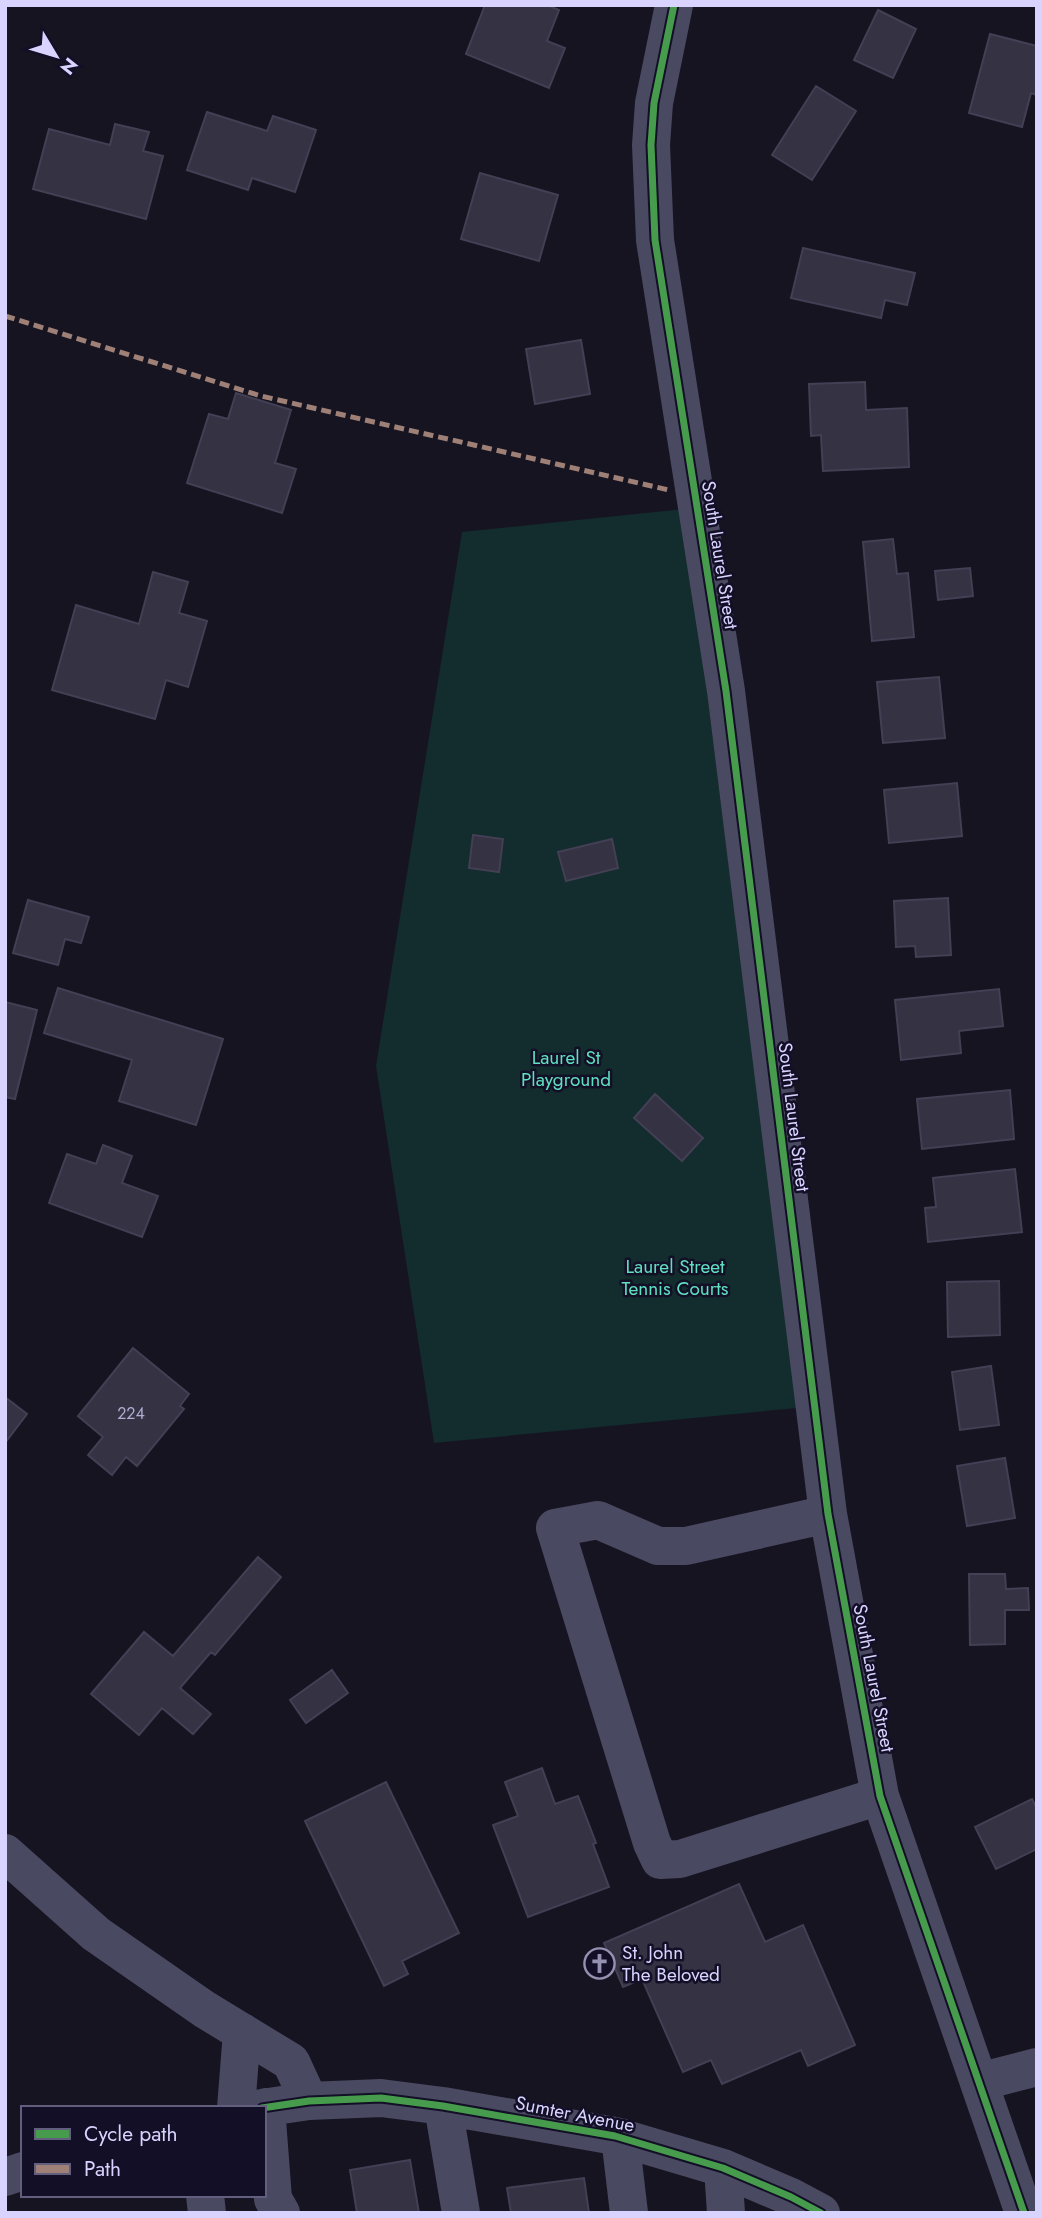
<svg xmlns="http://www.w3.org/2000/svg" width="1042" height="2218" viewBox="0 0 1042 2218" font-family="Jost,sans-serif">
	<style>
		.green { fill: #132c2d }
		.building { fill: #343243; stroke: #433f54; stroke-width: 2 }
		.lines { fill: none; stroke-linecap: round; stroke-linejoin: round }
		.minor { stroke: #4a4962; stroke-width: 38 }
		.quiet { stroke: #9e8076; stroke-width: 5; stroke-dasharray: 10 5; stroke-linecap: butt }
		.cycleway-casing { stroke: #130f26; stroke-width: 11 }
		.cycleway { stroke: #469c4c; stroke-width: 7 }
		.labels { text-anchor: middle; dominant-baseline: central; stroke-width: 5; stroke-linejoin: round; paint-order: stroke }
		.number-label { font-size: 16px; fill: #b0acd0 }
		.street-label { font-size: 19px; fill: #d9d4ff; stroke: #130f26 }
		.park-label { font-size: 19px; fill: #5fe0c0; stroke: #130f26 }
		.poi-label { font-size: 19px; fill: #d9d4ff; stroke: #130f26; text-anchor: start }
	</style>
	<rect width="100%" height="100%" fill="#161421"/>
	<!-- green -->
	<path class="green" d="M684,509L797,1408L434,1443L376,1066L462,532Z"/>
	<!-- building -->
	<path class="building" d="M485,5H547L559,10L547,41L565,48L549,88L466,54Z
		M878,10L916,29L893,78L854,60Z
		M990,34L1037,46V95L1031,93L1022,127L969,113Z
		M816,86L856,111L812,180L772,155Z
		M207,112L267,131L273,116L316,130L295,192L252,178L248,190L187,170Z
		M115,124L149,132L143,151L163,156L146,219L33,189L49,129L110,145Z
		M480,173L558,195L539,261L461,239Z
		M803,248L915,273L907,305L885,300L881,318L791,298Z
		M581,340L590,394L535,404L526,349Z
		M865,382L866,410L907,408L909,467L823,471L821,435L811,436L809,384Z
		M236,393L291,410L275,463L296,469L282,513L187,483L209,414L228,419Z
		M893,539L897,574L908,573L914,637L872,641L863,542Z
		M970,568L973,596L938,600L935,571Z
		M153,572L188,582L179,613L207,621L188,687L166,680L155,719L52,690L76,605L139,624Z
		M939,677L945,738L883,743L877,682Z
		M957,783L962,836L889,843L884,790Z
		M473,835L503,839L499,872L469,868Z
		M612,839L618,868L566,881L558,852Z
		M948,898L951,955L916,957L915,946L896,947L894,901Z
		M28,900L89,917L81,943L65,939L58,965L13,953Z
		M58,988L223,1039L196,1125L119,1101L132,1060L44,1033Z
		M999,989L1003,1026L959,1031L961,1053L901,1060L895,1000Z
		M5,1002L37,1010L15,1099L5,1097Z
		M1010,1090L1014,1139L922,1149L917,1099Z
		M655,1094L703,1138L682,1161L634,1118Z
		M103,1145L132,1156L122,1183L158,1196L142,1237L49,1203L67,1154L96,1164Z
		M1015,1169L1022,1232L928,1242L925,1208L936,1207L933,1178Z
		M999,1281L1000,1335L948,1337L947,1282Z
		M133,1348L189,1394L180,1406L184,1409L137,1466L126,1457L112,1475L88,1455L103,1437L78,1416Z
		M991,1366L999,1425L960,1430L952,1372Z
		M5,1397L27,1414L5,1443Z
		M1005,1458L1015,1518L967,1526L957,1466Z
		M258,1557L281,1577L215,1655L211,1652L180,1688L211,1714L193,1734L162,1708L139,1735L91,1694L144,1632L173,1656Z
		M969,1574H1005L1006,1589L1028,1588L1029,1610H1005V1644L970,1645Z
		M332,1670L348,1693L306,1723L290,1700Z
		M542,1768L555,1804L578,1796L596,1843L593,1844L609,1887L528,1917L493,1825L518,1816L505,1782Z
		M386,1782L459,1933L402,1961L408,1974L384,1986L305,1821Z
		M1032,1799L1037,1809V1849L996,1869L975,1827Z
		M739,1884L765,1942L803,1925L855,2045L808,2066L801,2050L722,2084L711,2060L683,2072L642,1979L623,1987L604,1943Z
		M410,2160L419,2213H357L350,2170Z
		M584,2178L589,2213H511L507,2188Z"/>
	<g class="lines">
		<!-- minor -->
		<path class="minor" d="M674,5L654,103L651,145L655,240L726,691L828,1514L880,1796L1024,2213
			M828,1514L686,1546H658L598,1520L555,1528L652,1843L660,1860L680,1859L880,1796
			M5,1853L96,1934L204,2009L291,2062L309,2101
			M979,2082L1037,2067
			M443,2106L461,2213
			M266,2107L273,2199L281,2213
			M236,2108L242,2032
			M262,2108L309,2101L381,2098L443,2106L615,2136L723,2168L791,2197L821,2213
			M620,2137L629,2213
			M723,2168L726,2213
			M5,2177L23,2171
			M205,2195L207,2213"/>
		<!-- quiet -->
		<path class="quiet" d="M5,316L261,396L669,490"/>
		<defs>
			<path id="cycleway" d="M674,5L654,103L651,145L655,240L726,691L828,1514L880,1796L1024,2213
				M262,2108L309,2101L381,2098L443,2106L615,2136L723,2168L791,2197L821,2213"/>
		</defs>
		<!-- cycleway casing -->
		<use href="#cycleway" class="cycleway-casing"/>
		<!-- cycleway -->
		<use href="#cycleway" class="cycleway"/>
	</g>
	<!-- icons -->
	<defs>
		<symbol id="church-ring" viewBox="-11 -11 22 22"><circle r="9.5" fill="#130f26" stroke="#9591b1" stroke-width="1.5"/><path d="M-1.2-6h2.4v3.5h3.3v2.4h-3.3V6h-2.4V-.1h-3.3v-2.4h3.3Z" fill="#9591b1"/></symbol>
	</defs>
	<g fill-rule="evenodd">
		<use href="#church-ring" x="582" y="1946" width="35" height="35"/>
	</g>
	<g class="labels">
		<!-- number labels -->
		<g class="number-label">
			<text x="131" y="1413">224</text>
		</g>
		<!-- street labels -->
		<g class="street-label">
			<text transform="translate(720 555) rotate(81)">South Laurel Street</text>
			<text transform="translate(794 1117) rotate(83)">South Laurel Street</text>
			<text transform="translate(874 1678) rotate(79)">South Laurel Street</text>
			<text transform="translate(575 2114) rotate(11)">Sumter Avenue</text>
		</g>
		<!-- park labels -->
		<g class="park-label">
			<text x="566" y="1057">Laurel St<tspan x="566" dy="22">Playground</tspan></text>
			<text x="675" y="1266">Laurel Street<tspan x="675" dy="22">Tennis Courts</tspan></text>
		</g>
		<!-- poi labels -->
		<g class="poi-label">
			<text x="622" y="1952">St. John<tspan x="622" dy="22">The Beloved</tspan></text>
		</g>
	</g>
	<!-- border -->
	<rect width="1042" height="2218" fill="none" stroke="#d9d4ff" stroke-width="14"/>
	<!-- legend -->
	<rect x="21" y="2106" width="245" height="91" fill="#130f26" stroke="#625e7d" stroke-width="2"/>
	<rect x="35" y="2129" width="35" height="10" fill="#469c4c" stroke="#625e7d" stroke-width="2"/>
	<text x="84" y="2141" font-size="21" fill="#d9d4ff">Cycle path</text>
	<rect x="35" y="2164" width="35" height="10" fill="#9e8076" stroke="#625e7d" stroke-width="2"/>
	<text x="84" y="2176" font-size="21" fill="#d9d4ff">Path</text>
	<!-- north arrow -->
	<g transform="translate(56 56) rotate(128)" stroke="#130f26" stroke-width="5" paint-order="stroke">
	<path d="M0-5L12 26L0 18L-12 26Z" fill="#d9d4ff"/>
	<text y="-10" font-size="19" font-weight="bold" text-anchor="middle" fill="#d9d4ff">N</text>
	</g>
</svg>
